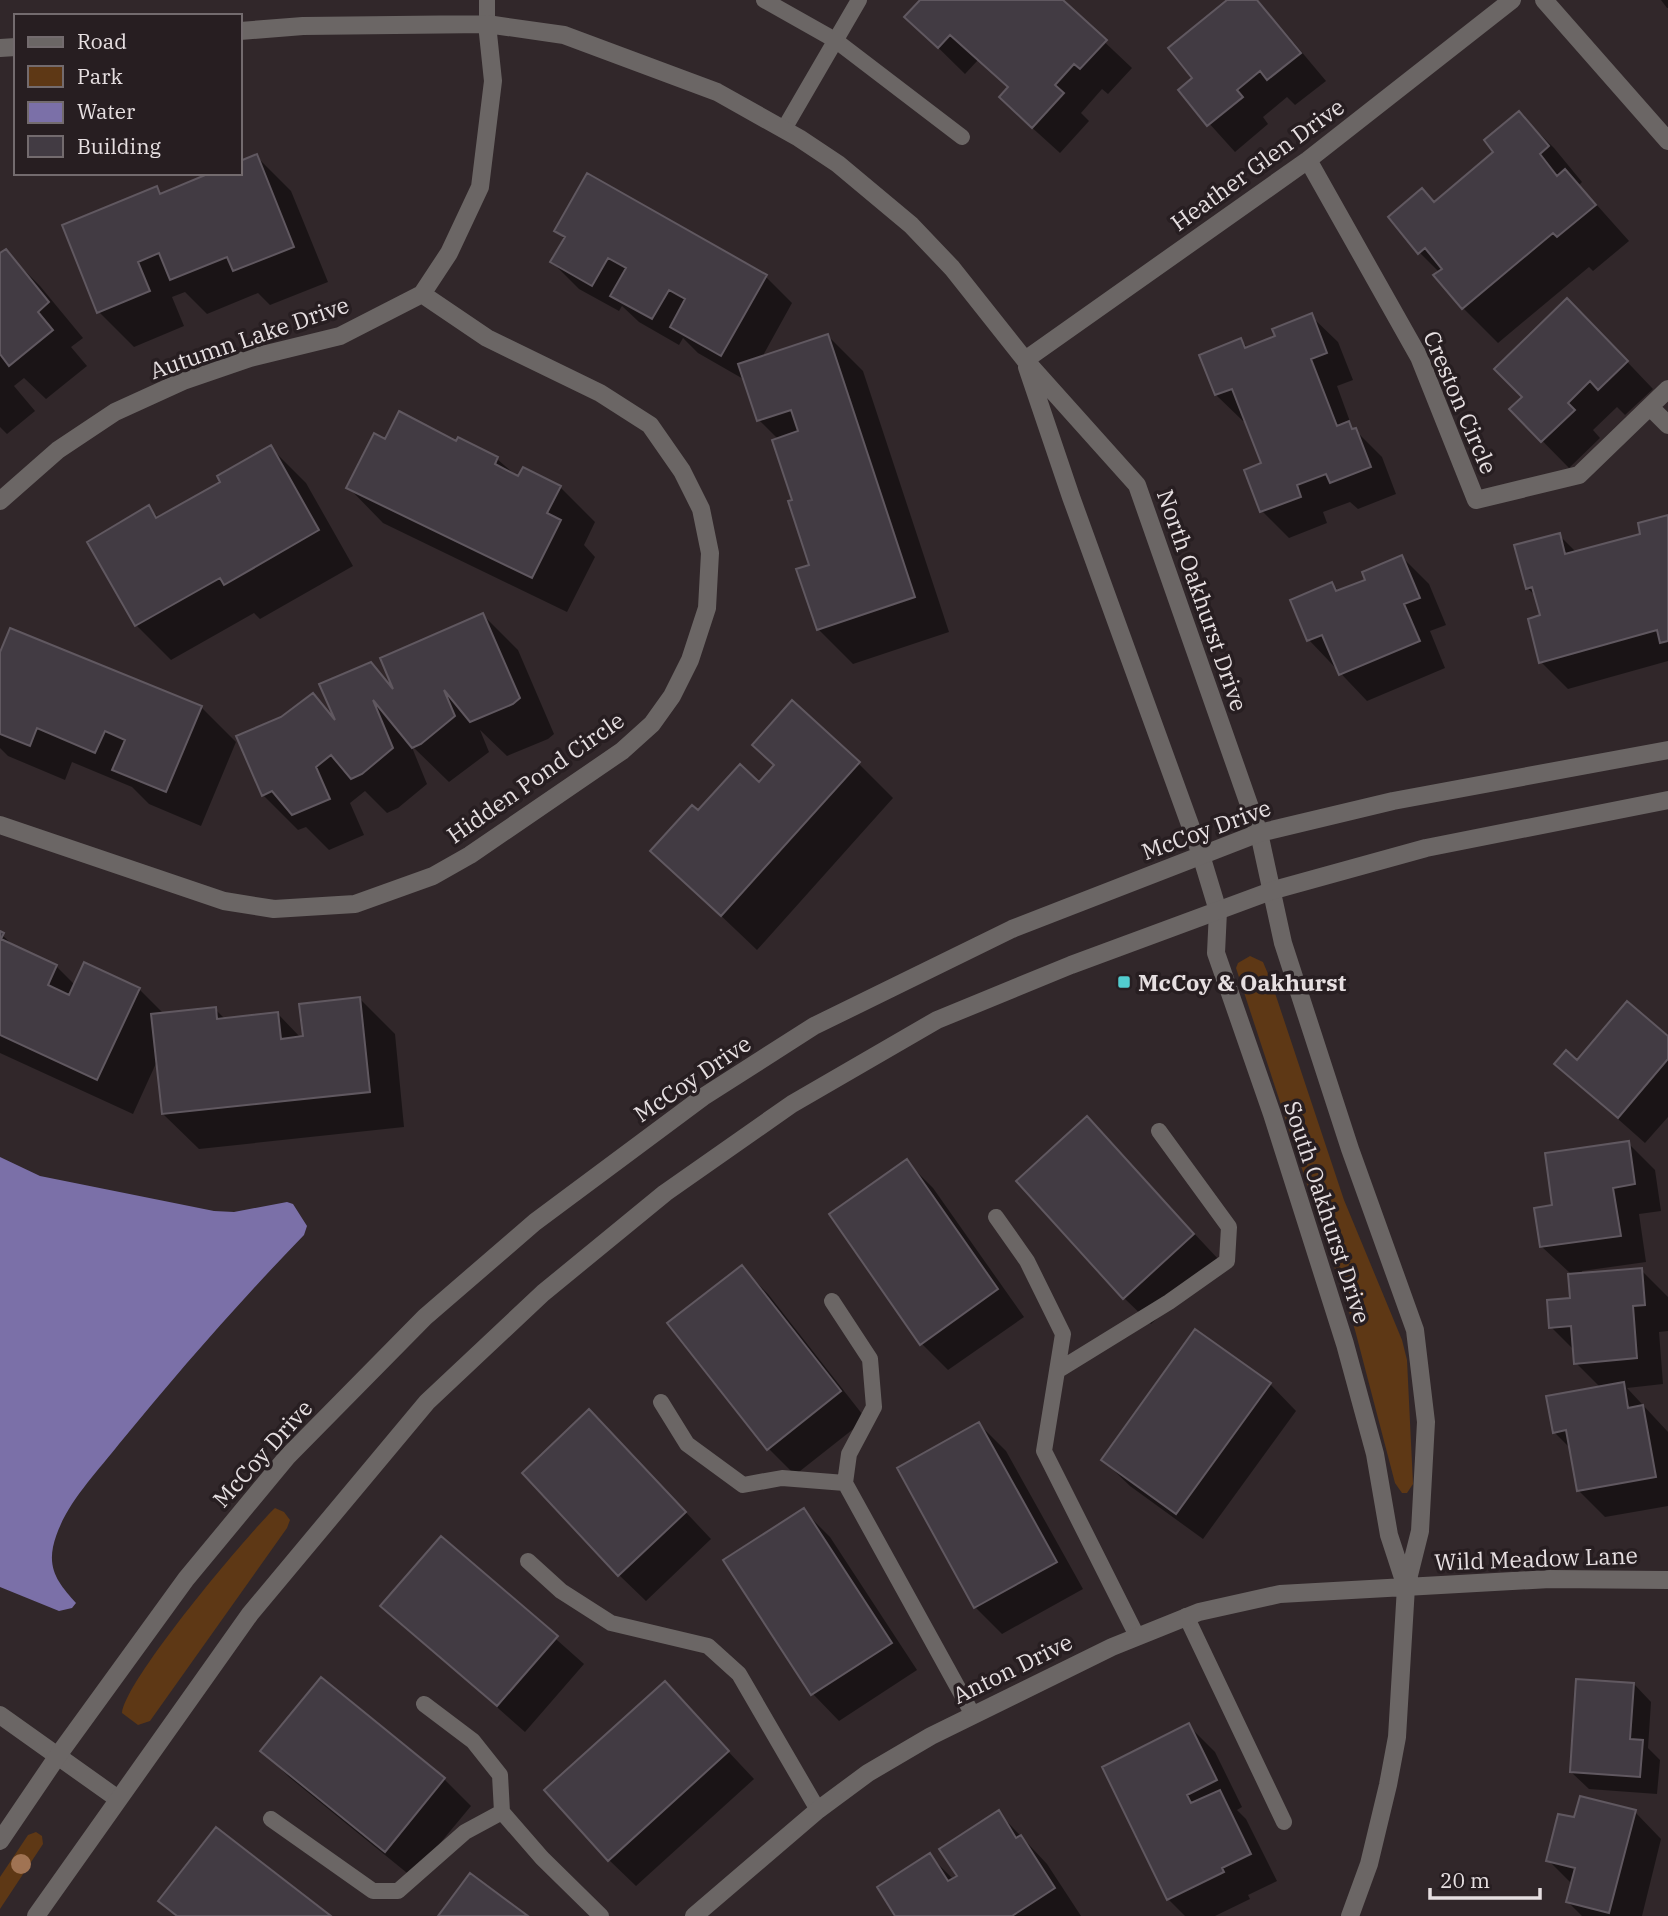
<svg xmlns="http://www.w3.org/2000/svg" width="1668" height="1916" viewBox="0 0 1668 1916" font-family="'IBM Plex Serif',serif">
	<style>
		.green { fill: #5e3815 }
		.water { fill: #7b70a8 }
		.shadow { fill: #0007 }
		.building { fill: #423b43; stroke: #605860; stroke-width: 2 }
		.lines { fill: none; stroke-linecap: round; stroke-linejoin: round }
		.service { stroke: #6b6665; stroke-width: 16 }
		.minor { stroke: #6b6665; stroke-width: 18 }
		.tertiary { stroke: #6b6665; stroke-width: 18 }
		.tree { fill: #a07353 }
		.poi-dot { fill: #52cdcf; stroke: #271e21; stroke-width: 2.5 }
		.labels { text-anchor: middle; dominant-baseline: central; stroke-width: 7; stroke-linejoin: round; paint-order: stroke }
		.street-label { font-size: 23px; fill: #e6dfe1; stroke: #271e21 }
		.poi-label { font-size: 23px; font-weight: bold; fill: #e6dfe1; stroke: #271e21; text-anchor: start }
	</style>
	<rect width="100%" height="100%" fill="#31272a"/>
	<!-- green -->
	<path class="green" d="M1250,956L1263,962L1271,981L1344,1200L1402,1340L1407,1360L1413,1484L1407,1493H1402L1395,1483L1355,1330L1236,968L1238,963Z
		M275,1508L284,1512L290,1520L287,1528L150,1721L138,1725L122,1713C125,1680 246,1536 275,1508Z
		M36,1832L42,1836L43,1844L0,1909V1877L28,1835Z"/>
	<!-- water -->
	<path class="water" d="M0,1157L40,1176L214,1211L234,1212L287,1202L293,1204L307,1226L304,1235C239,1302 178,1372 119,1444C95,1475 62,1507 53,1547C48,1572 61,1586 76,1603L72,1608L59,1611L0,1587Z"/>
	<!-- shadow -->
	<path class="shadow" d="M922,0H1060L1132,68L1108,94L1102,89L1081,113L1089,121L1060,153L1028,124L1009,88L978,60L965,74L907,17Z
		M1230,0H1258L1326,81L1295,105L1287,97L1263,117L1268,124L1235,152L1180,91L1195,78Z
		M1661,0H1668V8H1667Z
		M1519,113L1554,148L1582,182L1579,185L1629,241L1593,271L1589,267L1498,343L1463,308L1440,273L1419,252L1422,190L1435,203L1496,152Z
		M256,156L291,191L328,282L270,305L258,293L207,314L185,292L172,297L184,326L134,347L99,312L156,188L163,195L240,173V163Z
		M556,230L766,277L792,303L761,359L828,336L863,371L949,632L853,664L818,629L811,566L778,439L759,420L745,380L698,353L683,338L679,345L639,322L622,306L619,311L579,289L552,262L565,240Z
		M5,251L40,286L83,338L71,347L87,366L46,399L24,378L14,386L35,411L7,434L0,427V255Z
		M1311,316L1338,342L1353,380L1337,386L1352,427L1382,457L1396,494L1358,509L1350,502L1323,512L1327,523L1289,538L1262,511L1263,464L1246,420L1243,421L1216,395L1201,356L1241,340L1248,348L1277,337Z
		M1594,327L1653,389L1625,415L1617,407L1593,430L1600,438L1569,468L1511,409Z
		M385,441L456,443L497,459L519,478L560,487L595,522L584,545L595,557L567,612L383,523L348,487Z
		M270,447L306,483L353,566L260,619L254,613L171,660L136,625L149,508L159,518L223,482Z
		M1668,517V661L1568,689L1541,662L1542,617L1537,597L1527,588L1559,535L1577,553L1643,535Z
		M1402,557L1429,584L1446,625L1430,631L1445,668L1367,701L1309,640L1332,584L1340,592L1368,580Z
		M483,615L518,650L554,734L548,739L507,756L480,730L489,752L449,782L411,745L427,784L398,808L387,813L365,791L350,803L364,835L329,850L306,827L298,830L263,795L282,719L313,696L336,719L370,664L394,688Z
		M0,656L201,707L236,742L201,826L149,804L132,787L72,762L65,780L8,756L0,748Z
		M858,763L893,798L757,950L652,850L698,813L759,784Z
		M0,933L16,948L56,966L75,985L139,989L164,1014L215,1009L226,1020L278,1014L301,1038L360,999L395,1034L404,1127L199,1149L163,1114L158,1059L133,1114L0,1053Z
		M1668,1038V1117L1645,1143L1556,1064L1577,1062Z
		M1087,1119L1220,1261L1151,1324L1124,1298Z
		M1628,1143L1655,1170L1661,1211L1639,1214L1646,1262L1582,1271V1274L1641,1270L1668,1297V1331L1659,1332L1663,1384L1627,1388L1668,1432V1506L1605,1517L1578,1490L1571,1449L1554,1432L1601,1388L1576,1363L1575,1351L1551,1327L1572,1299L1570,1273L1542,1247L1554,1206Z
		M906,1161L933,1188L1024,1317L948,1370L922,1344Z
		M741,1267L768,1294L866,1419L795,1475L768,1448Z
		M1270,1384L1296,1411L1203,1539L1130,1486L1103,1460Z
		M979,1424L1006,1451L1083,1589L1002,1634L975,1607Z
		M616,1438L711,1539L646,1601L619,1575Z
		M803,1510L830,1537L917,1670L839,1721L813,1694L725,1561Z
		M442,1538L584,1664L525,1732L383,1606Z
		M665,1684L754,1779L636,1886L609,1860Z
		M1634,1684L1651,1702L1648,1748L1660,1760L1657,1794L1589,1789L1571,1772Z
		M1189,1726L1215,1752L1242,1807L1237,1810L1246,1819L1277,1881L1248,1895L1250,1899L1215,1916H1185L1168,1899Z
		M262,1750L444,1779L471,1806L412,1877L289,1777Z
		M1635,1812L1661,1839L1642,1916H1582L1568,1902L1573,1885L1548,1860L1575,1819Z
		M999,1813L1047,1864L1081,1916H898L930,1856L954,1880L959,1876Z"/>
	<!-- building -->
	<path class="building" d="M920,0H1063L1107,40L1080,69L1074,64L1055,85L1064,93L1032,128L999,97L1008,87L950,35L938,48L904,17Z
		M1227,0H1257L1301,53L1267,80L1260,71L1237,90L1243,97L1207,126L1178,90L1192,78L1168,48Z
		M1519,111L1549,146L1540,154L1557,176L1565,169L1596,205L1557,237L1553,233L1462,309L1433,275L1442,269L1425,248L1418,254L1388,217L1422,188L1434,202L1493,152L1484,140Z
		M257,154L294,247L233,271L227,257L170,280L159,253L138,262L150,291L97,313L62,225L157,186L160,194L210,173H240V161Z
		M587,173L767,275L721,356L670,327L685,299L669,290L652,319L610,296L626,268L608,258L592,286L550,262L565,237L554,231Z
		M6,249L49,302L38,312L53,330L9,366L0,354V253Z
		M1567,298L1628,361L1598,390L1590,381L1568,403L1575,410L1541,442L1509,409L1522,397L1494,369Z
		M1312,313L1327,353L1311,359L1337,426L1349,421L1352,429L1356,428L1371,467L1330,483L1326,474L1297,485L1301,497L1260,512L1244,470L1261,463L1232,389L1215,395L1199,355L1241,338L1245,348L1275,336L1272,329Z
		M828,334L915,597L817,630L796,569L809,565L788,501L792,500L772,440L798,431L791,410L757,421L738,364Z
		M399,411L456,441L458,437L498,457L495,464L518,476L523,467L561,486L547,513L561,520L532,578L346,488L374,433L385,439Z
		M271,445L319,530L224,585L220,578L135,626L87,542L149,505L156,518L220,482L217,476Z
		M1668,515V641L1660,643L1657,630L1539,663L1528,619L1540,615L1532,587L1526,589L1514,545L1560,533L1565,554L1640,534L1638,523Z
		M1402,555L1420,598L1404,604L1420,641L1339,675L1322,635L1307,641L1290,600L1332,582L1336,591L1365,580L1362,572Z
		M483,613L520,698L513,704L470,722L444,690L455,716L421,744L412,748L373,700L393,748L362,774L351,779L331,755L316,767L330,799L292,815L272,791L262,796L236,736L281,717L313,693L335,720L319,684L371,662L393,689L380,658Z
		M10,628L202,706L166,792L112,770L125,740L105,731L95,753L37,728L30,746L0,734V652Z
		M792,700L860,762L721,916L650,851L692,805L698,810L740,764L759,782L774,765L752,745Z
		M0,931L4,933L1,939L57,965L48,985L69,995L84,962L140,988L97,1080L0,1035Z
		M360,997L370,1092L162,1114L151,1014L216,1007L217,1019L278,1012L281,1039L303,1036L299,1004Z
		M1627,1001L1668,1036V1059L1618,1118L1554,1064L1566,1050L1577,1060Z
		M1087,1116L1194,1234L1123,1299L1016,1181Z
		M1629,1141L1635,1184L1613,1188L1621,1236L1540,1247L1534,1208L1552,1205L1545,1153Z
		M907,1159L998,1289L920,1345L829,1214Z
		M742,1265L841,1391L767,1450L667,1323Z
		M1642,1268L1645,1305L1633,1306L1637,1358L1574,1364L1571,1326L1549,1328L1547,1300L1570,1298L1568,1274Z
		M1195,1329L1271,1383L1176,1514L1101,1460Z
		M1624,1382L1628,1408L1643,1405L1656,1477L1577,1491L1566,1430L1553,1433L1546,1396Z
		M589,1409L686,1512L618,1576L522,1473Z
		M979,1422L1057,1562L974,1608L897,1468Z
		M804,1508L892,1643L811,1695L723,1560Z
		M441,1536L558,1636L497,1706L380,1606Z
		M321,1677L445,1778L385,1852L260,1751Z
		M1576,1679L1634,1683L1630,1739L1643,1740L1640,1777L1570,1772Z
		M665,1681L729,1751L608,1861L544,1790Z
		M1189,1723L1217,1780L1187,1795L1191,1803L1220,1790L1251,1854L1222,1868L1224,1872L1167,1900L1102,1767Z
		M1580,1796L1636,1810L1609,1913L1566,1902L1575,1868L1546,1861L1558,1814L1574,1817Z
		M999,1810L1016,1838L1021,1835L1055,1888L1012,1916H895L877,1887L930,1853L948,1881L957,1876L939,1849Z
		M216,1827L331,1916H177L158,1901Z
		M470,1873L528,1916H438Z"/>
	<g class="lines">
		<!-- service -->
		<path class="service" d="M764,0L835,40L962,137
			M487,24V0
			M784,129L859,0
			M996,1217L1027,1261L1063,1334L1044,1451L1137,1636
			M832,1301L870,1359L874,1407L849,1454L845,1483L973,1715
			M1057,1371L1169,1302L1227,1261L1229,1227L1159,1131
			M661,1402L687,1444L743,1485L782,1478L845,1483
			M528,1561L561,1591L611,1623L708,1646L739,1674L818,1810
			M1186,1616L1284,1822
			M424,1704L473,1741L500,1775L502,1812L542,1858L601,1916
			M271,1819L373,1891H398L465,1832L502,1812"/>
		<!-- minor -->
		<path class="minor" d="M1544,0L1668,141
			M240,31L303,26L487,24L564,35L717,92L799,138L838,164L911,225L952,268L1025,360L1137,485L1259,833L1283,943L1350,1149L1415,1330L1426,1422L1420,1531L1406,1587L1397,1737L1388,1785L1369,1864L1350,1916
			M0,48L16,47
			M1308,160L1419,357L1476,500L1579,475L1668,389
			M1025,360L1308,160L1512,0
			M1027,367L1071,497L1201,855L1218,911L1216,953L1272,1114L1345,1344L1375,1454L1389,1535L1406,1587
			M1650,407L1668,425
			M0,501L58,450L115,412L183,381L250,358L340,336L422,294L449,253L480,187L493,81L487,24
			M0,825L224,901L274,909L355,904L433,876L470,855L622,751L652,724L672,696L690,660L707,608L710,553L701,509L682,471L650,425L600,393L487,338L422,294
			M0,1715L118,1799
			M694,1916L818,1810L868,1773L931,1736L1112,1647L1199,1612L1280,1594L1550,1579L1668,1580"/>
		<!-- tertiary -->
		<path class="tertiary" d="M0,1841L59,1754L186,1579L287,1457L425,1317L535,1222L703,1097L814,1026L1012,929L1259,833L1393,801L1668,750
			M36,1916L250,1614L427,1402L543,1293L665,1193L792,1104L937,1020L1071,965L1274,890L1426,848L1668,800"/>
	</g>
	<!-- trees -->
	<circle class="tree" cx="21" cy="1864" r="10"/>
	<!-- markers -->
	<rect class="poi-dot" x="1117" y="975" width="14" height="14" rx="3.5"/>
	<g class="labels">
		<!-- street labels -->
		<g class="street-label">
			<text transform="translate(1257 164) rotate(-36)">Heather Glen Drive</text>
			<text transform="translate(249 337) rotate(-19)">Autumn Lake Drive</text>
			<text transform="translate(1461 402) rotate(67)">Creston Circle</text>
			<text transform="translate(1203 600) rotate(71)">North Oakhurst Drive</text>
			<text transform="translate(535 777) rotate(-35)">Hidden Pond Circle</text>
			<text transform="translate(1206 829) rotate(-20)">McCoy Drive</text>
			<text transform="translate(692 1078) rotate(-34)">McCoy Drive</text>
			<text transform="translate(1328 1212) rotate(72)">South Oakhurst Drive</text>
			<text transform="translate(262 1453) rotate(-48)">McCoy Drive</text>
			<text transform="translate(1536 1558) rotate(-2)">Wild Meadow Lane</text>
			<text transform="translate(1012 1668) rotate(-26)">Anton Drive</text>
		</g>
		<!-- poi labels -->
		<g class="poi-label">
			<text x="1138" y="982">McCoy &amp; Oakhurst</text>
		</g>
	</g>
	<!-- legend -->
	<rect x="14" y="14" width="228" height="161" fill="#271e21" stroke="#736b6e" stroke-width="2"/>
	<rect x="28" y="37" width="35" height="10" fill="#6b6665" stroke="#736b6e" stroke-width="2"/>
	<text x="77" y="49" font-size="21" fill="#e6dfe1">Road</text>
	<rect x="28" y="66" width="35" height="21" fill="#5e3815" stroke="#736b6e" stroke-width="2"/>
	<text x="77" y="84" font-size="21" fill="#e6dfe1">Park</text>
	<rect x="28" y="102" width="35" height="21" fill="#7b70a8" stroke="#736b6e" stroke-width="2"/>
	<text x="77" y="119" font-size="21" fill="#e6dfe1">Water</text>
	<rect x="28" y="136" width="35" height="21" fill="#423b43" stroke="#736b6e" stroke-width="2"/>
	<text x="77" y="154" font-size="21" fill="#e6dfe1">Building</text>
	<!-- scale -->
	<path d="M1430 1888v10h110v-10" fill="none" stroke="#e6dfe1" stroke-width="3.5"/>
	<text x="1440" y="1888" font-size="21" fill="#e6dfe1" stroke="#271e21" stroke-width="5" paint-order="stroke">20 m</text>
</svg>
